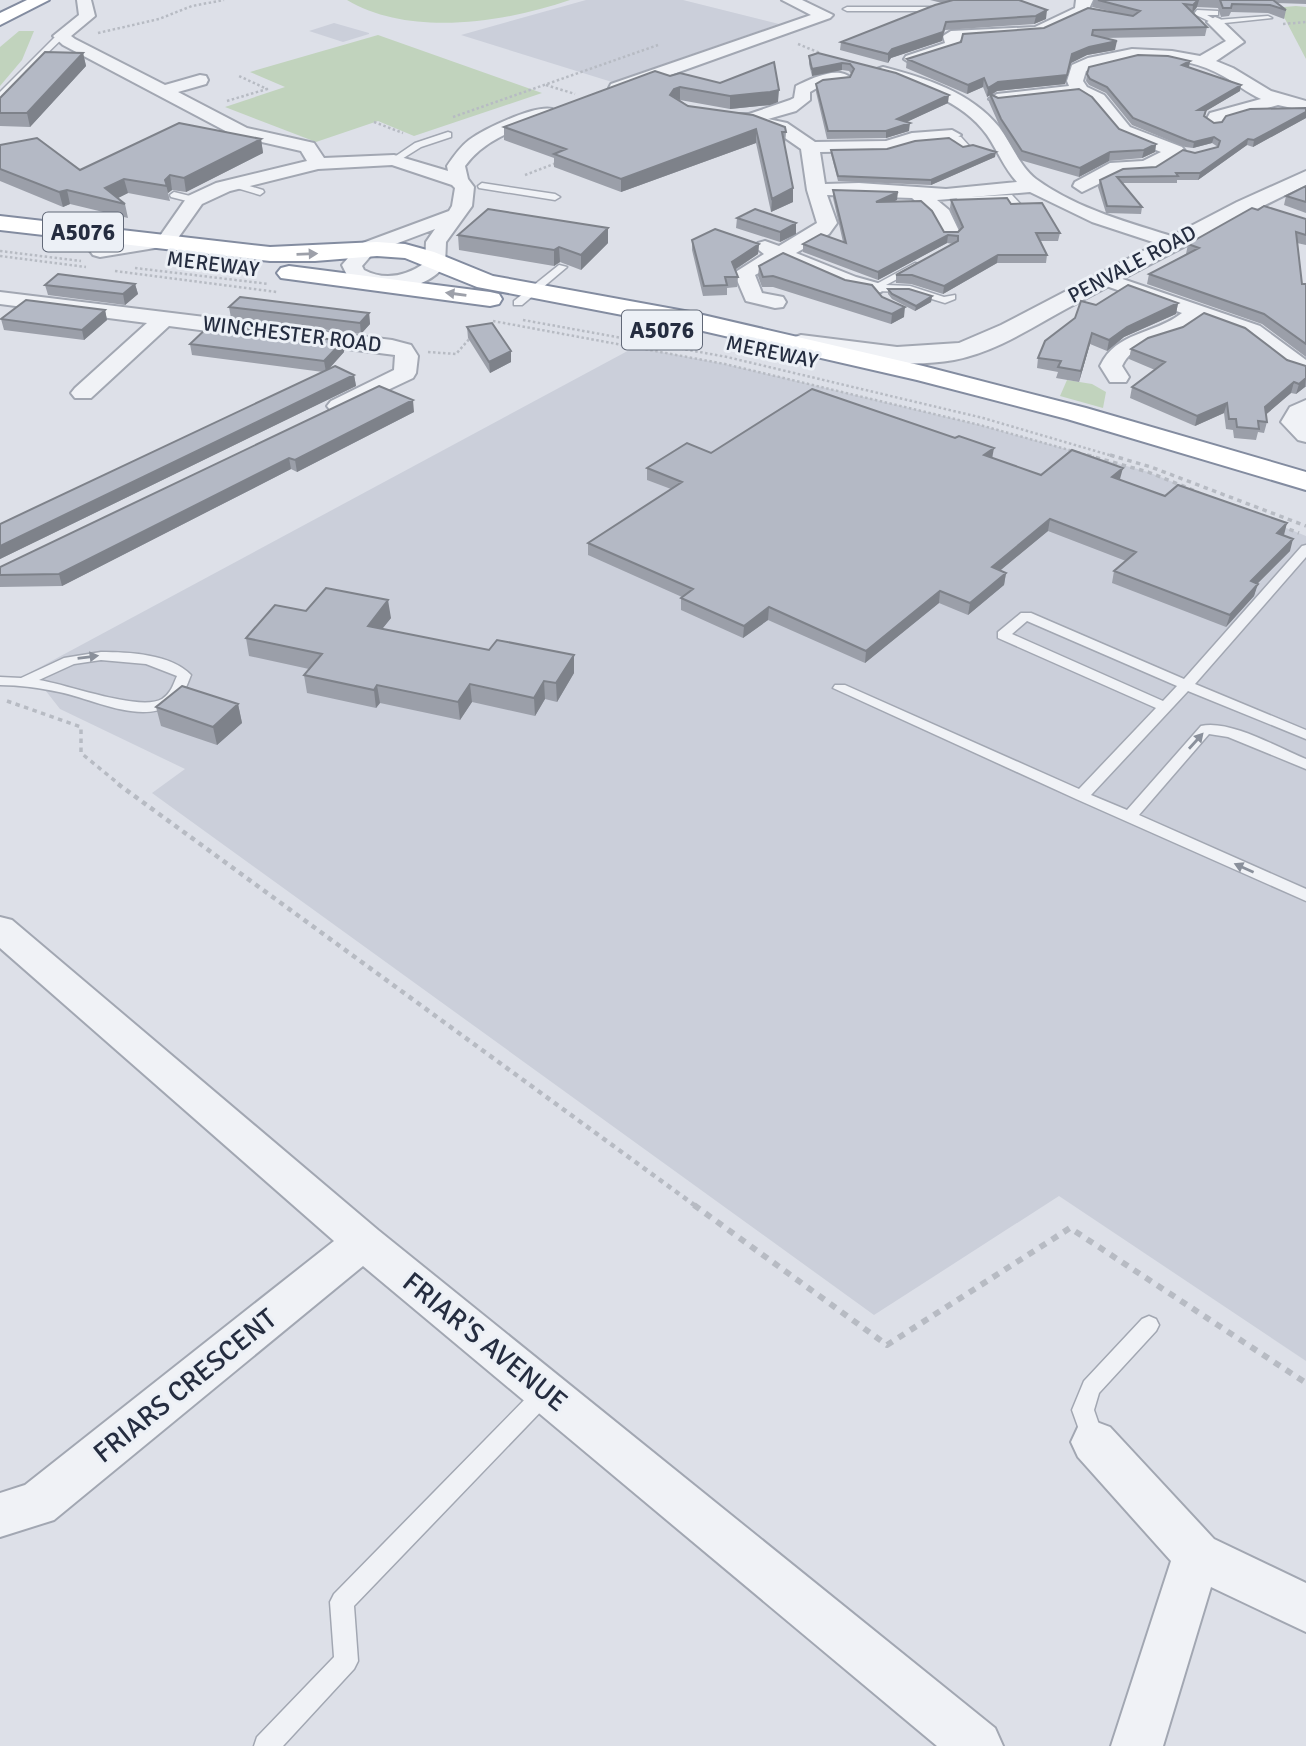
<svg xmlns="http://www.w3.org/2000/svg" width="1306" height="1746" viewBox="0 0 1306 1746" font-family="Signika,sans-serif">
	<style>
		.built { fill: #cbcfda }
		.green { fill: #c1d3bd }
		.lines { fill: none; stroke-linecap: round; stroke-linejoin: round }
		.service-casing { stroke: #a2a7b2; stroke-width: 3 }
		.minor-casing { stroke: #a2a7b2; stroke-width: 4 }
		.tertiary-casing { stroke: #a2a7b2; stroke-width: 4 }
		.trunk-casing { stroke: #838ca0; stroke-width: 4 }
		.path-far3 { stroke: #b7bbc3; stroke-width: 2.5; stroke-dasharray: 2.5 2.5; stroke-linecap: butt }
		.path-far2 { stroke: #b7bbc3; stroke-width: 3.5; stroke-dasharray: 4.5 4.5; stroke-linecap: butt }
		.path-far1 { stroke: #b7bbc3; stroke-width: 4.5; stroke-dasharray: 5 5; stroke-linecap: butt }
		.path { stroke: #b7bbc3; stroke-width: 6; stroke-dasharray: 7 7; stroke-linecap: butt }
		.service { fill: #f0f2f6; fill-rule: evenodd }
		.minor { fill: #f0f2f6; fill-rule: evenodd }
		.tertiary { fill: #f0f2f6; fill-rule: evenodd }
		.trunk { fill: #fff; fill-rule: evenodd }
		.wall { fill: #9b9fa9 }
		.shaded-wall { fill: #7e828a }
		.building { fill: #b4b9c5; stroke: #7e828a; stroke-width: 2 }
		.oneway { fill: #9da0a9 }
		.oneway2 { fill: #8a909b }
		.labels { text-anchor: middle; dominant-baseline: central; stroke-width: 6; stroke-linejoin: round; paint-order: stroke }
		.far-street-label { font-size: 21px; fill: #252d40; stroke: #ecf0f6 }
		.shield { fill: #ecf0f6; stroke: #616877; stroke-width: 2 }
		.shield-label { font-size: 23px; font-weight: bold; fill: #252d40 }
		.near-street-label { font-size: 28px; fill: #252d40; stroke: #ecf0f6 }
	</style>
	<rect width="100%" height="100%" fill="#dde0e8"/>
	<!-- built -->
	<path class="built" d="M586,0H683L779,24L612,82L461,35Z
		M334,23L369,33V34L343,42L309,31Z
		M635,347L725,364L980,425L1148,472L1306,536V1361L1059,1196L874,1315L152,793L185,769L60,709L31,672Z"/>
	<!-- green -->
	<path class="green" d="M347,0H570C503,23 409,37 347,0Z
		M1296,6L1306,7V59L1285,19L1273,8Z
		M19,31H34L22,60L0,86V47Z
		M378,35L542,93L414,136L378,121L316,142L225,107L285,87L250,72Z
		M1067,380L1092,384L1106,392L1103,408L1060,396Z"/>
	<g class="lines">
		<defs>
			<path id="service" d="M961,0H972L940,11H847L843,9L847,7H939Z
				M1197,10L1218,11V15H1207L1216,20L1268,16L1272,18L1215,24L1194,14Z
				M58,34L65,36L0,99V92Z
				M448,132L451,133V137L421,147L397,162L390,160L415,143Z
				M946,133L961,137L971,148L964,150L955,141L946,137Z
				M233,181L263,190L264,192L260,195L230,186L229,184Z
				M482,183L555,194L560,197L555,200L479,188L478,186Z
				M174,192L198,198L200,200L195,203L171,197L170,195Z
				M957,192L964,197L1012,195L1024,208L1016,210L1009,201L962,203L953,195Z
				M915,263L918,264V268L886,285L910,286L944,297L955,295V299L945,303L909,292L874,291L869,288Z
				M559,265L567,267L522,305H514V301Z
				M1306,545V557L1195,684L1306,730V739L1188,691L1091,795L1127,810L1201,726C1229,719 1279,748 1306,759V769L1228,737L1209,734L1139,815L1306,889V901L1076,799L833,688L835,685H845L1079,789L1156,708L998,638V632L1021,613H1031L1184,679L1302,546ZM1027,621L1177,686L1163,701L1012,634Z
				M101,652C129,652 171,654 191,675C186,687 183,699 170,706C137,723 93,699 59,692C40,688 20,685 0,685V677L21,678L64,658ZM101,660L146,664L177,676C173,685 171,693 162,699C140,712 66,684 39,680L74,664Z
				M1149,1316L1156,1319L1159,1325L1156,1331L1099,1393L1094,1410L1105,1442L1102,1449L1094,1452L1086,1449L1072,1410L1084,1381L1142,1319Z
				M545,1384L552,1386L555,1393L552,1400L354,1606L358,1661L354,1669L283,1746H254L257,1737L334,1657L330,1602L334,1594L538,1386Z"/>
			<path id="minor" d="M77,0H91L95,16L71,36L75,39L165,85L200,75L206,76L208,80L206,84L178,92L247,128L314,143L324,158L394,155L448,171L447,166C453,157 460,147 469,140C484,129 534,105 552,109L555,113L552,117C520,128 486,137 465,166L468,179L474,187L472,206L446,242L445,265C424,294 376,293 348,277L342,265L360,244L449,211L452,206L455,188L452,185L392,165L318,169L230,191L202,204L173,245L100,257L93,255L90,251L93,247L160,236L188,196L216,183L307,161L301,151L235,136L63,45L53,36L79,15ZM435,229L426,242L425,263C406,276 385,281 364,270L362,266L374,252Z
				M782,0H802L833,15L830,18L623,92L617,93L609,88L611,84L811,15Z
				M1076,0H1093L1087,13L1043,34L960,40L959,48L918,62L912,64L904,59L906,56L945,43L943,36L951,31L1035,27L1075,8Z
				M1215,17L1220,19L1244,42L1216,61L1233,68L1271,91L1306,101V111L1278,105L1223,120L1220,126L1214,127L1205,122L1210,113L1261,99C1247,93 1236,83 1223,76C1183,53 1127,53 1086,71L1083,81L1087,87L1104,95L1130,127L1182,147L1185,151L1153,171L1121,173L1082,192L1073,186L1075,182L1110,163L1143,161L1161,152L1118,135L1092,103L1078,95L997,104L989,99L997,94L1069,86L1067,81L1072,65L1088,58L1132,49L1172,51L1200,56L1226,41L1207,22Z
				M883,67C925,78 971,92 999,127C1012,144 1019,166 1036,179C1077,209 1130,223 1178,238L1181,242L1178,246L1171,248L1092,222L1030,192L937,200L949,210L960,233L957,237H943L933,217L912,198L827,195L837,223L829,234L796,253L856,277L881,284L884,288L881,292C855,299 806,271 781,261L755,275L762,293L783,297L786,302L783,307L775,308L746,301L734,273L764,254L755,247L758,243L765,241L779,246L817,223L807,190L801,149L775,131L737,122L734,118L737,114H749L790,100L794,98L796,86C810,79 838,65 851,78L849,82L822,85L810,92V100L796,111L768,119L787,123L815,142L886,141L912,133L952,130L961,135L952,140L914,143L887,151L820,152L825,184L859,183L946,189L1017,182C1004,168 998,151 987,135C962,100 917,87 877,75L875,72L877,69Z
				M1105,273L1260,326L1306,360V376L1286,368L1244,336L1201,320C1193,326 1185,332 1176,336C1156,344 1132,344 1122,366L1129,377L1126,382H1110L1100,366C1116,331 1154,335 1182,313L1098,283L1095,279L1098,275Z
				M0,292L392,340L411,345L418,356L416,373L413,378L339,413L331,411L327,406L331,401L394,370L395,355L169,326L91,398H75L71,393L75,388L147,323L0,304Z
				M1306,400V442L1298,440L1281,422L1290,407Z
				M0,917L12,920L378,1230L995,1728L1003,1746H937L363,1266L54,1520L0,1537V1493L25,1485L334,1241L0,948Z
				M1094,1421L1110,1427L1214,1539L1306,1583V1632L1211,1587L1163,1746H1111L1171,1561L1078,1457L1071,1442L1078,1427Z"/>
			<path id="tertiary" d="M1306,171V185C1229,222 1154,262 1079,302C1038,323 1000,351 954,360C904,369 851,358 801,351L792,348L788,343L792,338L801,335L897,347L959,343L1001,325L1237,202Z"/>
			<path id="trunk" d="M27,0H49L0,25V13Z
				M0,216L270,247L377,242L405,244L434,252L493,276L690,312L923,366L1086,408L1306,472V490L1067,419L917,380L690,328L477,287L405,258L377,256L315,261H270L0,230Z
				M289,266L490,292L499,294L502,299L499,304L490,306L281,278L277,273L281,268Z"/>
		</defs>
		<!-- service casing -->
		<use href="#service" class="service-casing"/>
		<!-- minor casing -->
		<use href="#minor" class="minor-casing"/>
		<!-- tertiary casing -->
		<use href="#tertiary" class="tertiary-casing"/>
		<!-- trunk casing -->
		<use href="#trunk" class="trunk-casing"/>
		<!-- path-far3 -->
		<path class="path-far3" d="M1283,24L1306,22
			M98,33L159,19L192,6L224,0
			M798,44L820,53
			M546,85L575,94
			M227,101L267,89L239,76
			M453,117L658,45
			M374,122L403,133
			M525,175L559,162
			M0,251L81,261
			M0,256L86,267
			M135,268L269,284
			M115,271L277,292
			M523,320L727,357L983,418L1116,457
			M493,321L725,364L980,425L1094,457
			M428,352L456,354L471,337"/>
		<!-- path-far2 -->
		<path class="path-far2" d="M1087,455L1148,472L1198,492
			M1110,455L1151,467L1306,526
			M1281,526L1299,533
			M7,701L81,727V753L120,785"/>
		<!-- path-far1 -->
		<path class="path-far1" d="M118,784L697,1207"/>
		<!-- path -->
		<path class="path" d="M694,1205L887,1345L1070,1228L1306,1383"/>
		<!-- service -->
		<use href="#service" class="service"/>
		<!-- minor -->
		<use href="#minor" class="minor"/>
		<!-- tertiary -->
		<use href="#tertiary" class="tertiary"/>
		<!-- trunk -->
		<use href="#trunk" class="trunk"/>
	</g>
	<!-- wall -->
	<path class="wall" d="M930,0H1019L1046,19L1034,24L945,30L942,41L891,58L888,63L840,50L841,42L942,3Z
		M1094,0H1306V4L1277,3L1286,10L1284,19L1268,13L1231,12L1229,16L1221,17L1218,8L1197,7L1192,13L1207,27L1205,36L1104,38L1115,50L1087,55L1071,63L1065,84L997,91L992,95L998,98L1119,129L1156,144L1155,152L1142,158L1109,161L1079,177L1020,160L1000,127L989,102L990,95L987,97L983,87L967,94L906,68L907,59L1044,28L1109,11L1092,7Z
		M83,53L86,66L30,127L0,126V98Z
		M809,56L896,73L948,103L906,122L909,131L886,138L827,139L816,92V84L850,77L851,74L849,71L842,70L812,76L809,64Z
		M1190,61L1188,67L1240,91L1206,111L1205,117L1214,123L1306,108V118L1253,147L1247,145L1198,180H1177V183H1123L1142,207L1141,214L1106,213L1098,187L1100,180L1156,167L1195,153L1218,147L1212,143L1193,148L1185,147L1132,125L1106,93L1089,85L1086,81L1087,74Z
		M670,76L778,102L770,105L730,109L680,100L688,106L786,132L785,145H784L793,188V202L771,212L756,143L621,192L554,167V158L504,140V127Z
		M261,139L263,153L186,192L172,190L168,193L170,201L128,193L118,198L125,204L128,218L70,204L63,207L0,181V145L80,170Z
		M963,147L995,157L931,185L838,181L831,154V150Z
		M1306,186V213L1284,205L1286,196Z
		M833,190L897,200L894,201L944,232H958L960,230L950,208L951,200L1011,204L1060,233L1058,241H1040L1047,255L1046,263H997L943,294L911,284L896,283V275L953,244L947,243L878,280L803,252V244L843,242L833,198Z
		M1258,210L1306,219V245L1297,243L1302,284H1306V357L1262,324L1147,284L1149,274L1186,254L1188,244Z
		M737,218L796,223V234L780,242L736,228Z
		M458,235L608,243L581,270L560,262L554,266L459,250Z
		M692,240L759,244L758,254L735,270L738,277L737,287L727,288V295L703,296L692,250Z
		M759,266L882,297L904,317L891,324L773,287H762L758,276Z
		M135,284L138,294L125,305L48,295L45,285Z
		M888,289L932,296L931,302L915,311L892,299L888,294Z
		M1178,303L1176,314L1124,337L1107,351L1090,344L1079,382L1056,378L1058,372L1037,368L1038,358L1096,305Z
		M229,307L369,313L370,324L361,334L231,318Z
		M105,310L107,320L84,340L4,330L1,319Z
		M467,327L511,351V362L490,373L468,338Z
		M343,341L344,352L329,369L354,375L356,386L0,559V524L323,372L192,355L190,344Z
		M1131,349L1287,360L1306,366V387H1305L1296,394L1291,393L1266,414L1267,422L1264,433L1258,432L1256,440L1234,438L1233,430L1226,429L1224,413L1195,426L1130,398L1132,387L1155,370L1129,359Z
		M379,386L414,412L297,472L291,469L62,586L0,587V567Z
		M711,453L992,458L1041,475L1120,479V480L1165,496L1283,536L1290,551L1257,584L1254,596L1226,627L1112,583L1114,571L1126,561L1048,531L1000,570L1006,573L1004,585L968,615L939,603L865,663L768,620L743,638L681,610V598L682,597L588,555V543L671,489L647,480V468Z
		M306,611L391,618L382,629L489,650L574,655V673L557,702L545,699L535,716L472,702L460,720L380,703L376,708L307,693L304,675L309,669L249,656L246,638Z
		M238,704L242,723L217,745L161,726L156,707Z"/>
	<!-- shaded-wall -->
	<path class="shaded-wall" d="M1199,0L1197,7L1192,14L1193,5Z
		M1047,10L1046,19L1034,24L1036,16Z
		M946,22L942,41L891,58L888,63V54L892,49Z
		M1117,41L1115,50L1087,55L1071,63L1065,84L997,91L987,97L988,88L998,82L1089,47Z
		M83,53L86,66L30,127L27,113Z
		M1190,61L1189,67L1180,72L1182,65Z
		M842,63V70L812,76V69Z
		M984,78L983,87L967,94L968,85Z
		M1241,85L1240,91L1206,111L1202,123L1198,110Z
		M680,87V100L670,95L674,89Z
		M779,90L778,102L770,105L730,109V96Z
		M949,95L948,103L896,127L897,119Z
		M1306,112V118L1253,147L1254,140Z
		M910,123L909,131L886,138V131Z
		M756,129V143L621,192V179Z
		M1214,137L1212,143L1193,148L1194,142Z
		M261,139L263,153L186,192L184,178Z
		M1248,139L1247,145L1198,180L1200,173Z
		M1156,144L1155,152L1142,158L1144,150Z
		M996,152L995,157L931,185V180Z
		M1110,152L1109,161L1079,177L1080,168Z
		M170,175L172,190L168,193L165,180Z
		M124,179L128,193L112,201L105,188Z
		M793,188V202L771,212L772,199Z
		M67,190L70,204L63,207L59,192Z
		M898,192L897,200L875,210L876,202Z
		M796,223V234L780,242V232Z
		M608,228V243L581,270V255Z
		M948,235L947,243L878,280V272Z
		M759,244L758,254L731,272L732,262Z
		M559,247L560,262L554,266V250Z
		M998,255L997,263L943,294L944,286Z
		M135,284L138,294L125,305L123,294Z
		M932,296L931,302L915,311L916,306Z
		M1178,303L1176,314L1124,337L1107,351L1109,340L1127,327Z
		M905,307L904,317L891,324L892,314Z
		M105,310L107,320L84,340L82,330Z
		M369,313L370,324L361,334L360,323Z
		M1092,333L1090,344L1079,382L1081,371Z
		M343,341L344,352L326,372L324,361Z
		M511,351V362L490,373L489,362Z
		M354,375L356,386L0,559V546Z
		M1306,378L1305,387L1296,394L1299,384Z
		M1294,382L1291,393L1262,418L1265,407Z
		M413,400L414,412L297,472L295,460Z
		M1227,403L1224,413L1195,426L1197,416Z
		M994,448L992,459L984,455Z
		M289,458L291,469L62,586L59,574Z
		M1123,468L1120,479L1109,489L1112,477Z
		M1050,519L1048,531L990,579L992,567Z
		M1287,523L1284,535L1274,545L1277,533Z
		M1293,539L1290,551L1248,593L1251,581Z
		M1006,573L1004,585L968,615L970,603Z
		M1258,584L1254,596L1226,627L1230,615Z
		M940,591L939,603L865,663L866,651Z
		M388,600L391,618L370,644L368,626Z
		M769,607L768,620L743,638L744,626Z
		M574,655V673L557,702L556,683Z
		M544,681L545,699L535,716L534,698Z
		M470,684L472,702L460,720L458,702Z
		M377,685L380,703L376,708L374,690Z
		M238,704L242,723L217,745L213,727Z"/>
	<!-- building -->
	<path class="building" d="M953,0H1019L1047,10L1036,16L946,22L943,32L892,49L888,54L841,42L935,5Z
		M1098,0H1198L1193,5L1184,4L1207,27L1093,30L1092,35L1117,41L1089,47L1072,54L1067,75L998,82L988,88L984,78L968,85L907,59L961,42L963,34L1044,28L1088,8L1133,16L1140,11Z
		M1220,0H1273L1286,10L1270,5L1232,4L1231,8H1223Z
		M45,52L83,53L27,113H0V98Z
		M818,53L896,73L949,95L897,119L910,123L886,131H828L816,84L823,80L850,77L854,69L850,64L842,63L812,69L809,56Z
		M1138,55L1168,56L1190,61L1182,65L1241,85L1198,110H1206L1204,116L1214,123L1222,122L1226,116L1250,109L1306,108V112L1254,140L1248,139L1200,173H1176L1178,176L1117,177L1142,207L1107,206L1100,180L1123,169L1156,167L1183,150L1195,153L1218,147L1220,141L1214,137L1194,142L1187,140L1133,118L1107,87L1090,79L1087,74L1089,67Z
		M774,62L779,90L770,92L730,96L680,87L674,89L670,95L688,106L753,115L785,127L786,132H782L793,188L772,199L756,129L621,179L554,154L566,149L504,127L655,71L670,76L680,73L720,83Z
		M1079,89L1092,97L1119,129L1156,144L1144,150L1110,152L1080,168L1022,151L1001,119L990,94L998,98Z
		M179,123L261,139L184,178L170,175L165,180L167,186L124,179L105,188L125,204L67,190L59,192L0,169V145L37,138L80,170Z
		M949,138L963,147L973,145L996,152L931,180L838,176L831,150L887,149L915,141Z
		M1306,186V202L1286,196Z
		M833,190L898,192L876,202L921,201L932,211L944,232H958L963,227L951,200L1007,198L1011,204L1042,203L1060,233H1036L1047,255H998L944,286L912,275H896L958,241V236L948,235L878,272L803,244L821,234L846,243Z
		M1264,206L1306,219V235L1296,232L1302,284H1306V344L1264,314L1149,274L1199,248L1188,244L1252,208L1258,210Z
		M488,209L608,228L581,255L559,247L554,250L458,235Z
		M755,209L796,223L780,232L737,218Z
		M715,229L759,244L732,262L738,277H725L727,285L704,286L692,240Z
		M783,253L845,280L872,285L882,297L905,307L892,314L773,276L763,277L759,266Z
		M58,274L135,284L123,294L45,285Z
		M1128,285L1178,303L1127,327L1109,340L1092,333L1081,371L1058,367L1061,361L1038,358L1045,341L1075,318L1081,301L1096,305Z
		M888,289H909L932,296L916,306L892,294Z
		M240,297L369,313L360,323L229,307Z
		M26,300L105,310L82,330L1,319Z
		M1204,313L1245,328L1287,360L1306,366V378L1299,384L1294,382L1265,407L1267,422L1258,421L1259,429L1237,427L1236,419H1229L1227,403L1197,416L1132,387L1165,362L1131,349L1148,338L1183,327Z
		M492,323L511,351L489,362L467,327Z
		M211,324L343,341L324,361L190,344Z
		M335,366L354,375L0,546V524Z
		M379,386L413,400L295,460L289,458L59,574L0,575V567Z
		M812,389L955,438L959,436L994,448L984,455L1041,475L1072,450L1123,468L1112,477L1165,496L1178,485L1287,523L1277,533L1293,539L1251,581L1258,584L1230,615L1114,571L1136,552L1050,519L992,567L1006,573L970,603L940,591L866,651L769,607L744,626L681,598L693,589L588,543L682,482L647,468L687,443L711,453Z
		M326,588L388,600L368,626L489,650L497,640L574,655L556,683L544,681L534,698L470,684L458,702L377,685L374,690L304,675L322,654L246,638L275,605L306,611Z
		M182,686L238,704L213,727L156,707Z"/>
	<!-- one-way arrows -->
	<defs><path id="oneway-solid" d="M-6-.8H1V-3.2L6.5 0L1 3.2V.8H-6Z" transform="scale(1.75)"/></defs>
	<g class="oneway">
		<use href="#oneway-solid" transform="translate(307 254) rotate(-2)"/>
		<use href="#oneway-solid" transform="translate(456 294) rotate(-172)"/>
	</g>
	<g class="oneway2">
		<use href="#oneway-solid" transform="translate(88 657) rotate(-7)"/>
		<use href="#oneway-solid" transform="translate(1196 741) rotate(-48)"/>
		<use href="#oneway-solid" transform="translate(1244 868) rotate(-156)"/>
	</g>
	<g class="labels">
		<!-- far-street labels -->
		<g class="far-street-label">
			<text transform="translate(213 264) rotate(7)">MEREWAY</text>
			<text transform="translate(1132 264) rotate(-28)">PENVALE ROAD</text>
			<text transform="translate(292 334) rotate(7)">WINCHESTER ROAD</text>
			<text transform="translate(772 352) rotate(12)">MEREWAY</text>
		</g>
		<!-- shield labels -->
		<g class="shield">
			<rect x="43" y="212.5" width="80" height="39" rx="5"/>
			<rect x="622" y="310.5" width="80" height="39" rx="5"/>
		</g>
		<g class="shield-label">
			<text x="83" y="232">A5076</text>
			<text x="662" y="330">A5076</text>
		</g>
		<!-- near-street labels -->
		<g class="near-street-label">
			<text transform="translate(485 1342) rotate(39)">FRIAR'S AVENUE</text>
			<text transform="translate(185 1386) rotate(-39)">FRIARS CRESCENT</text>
		</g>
	</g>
</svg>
